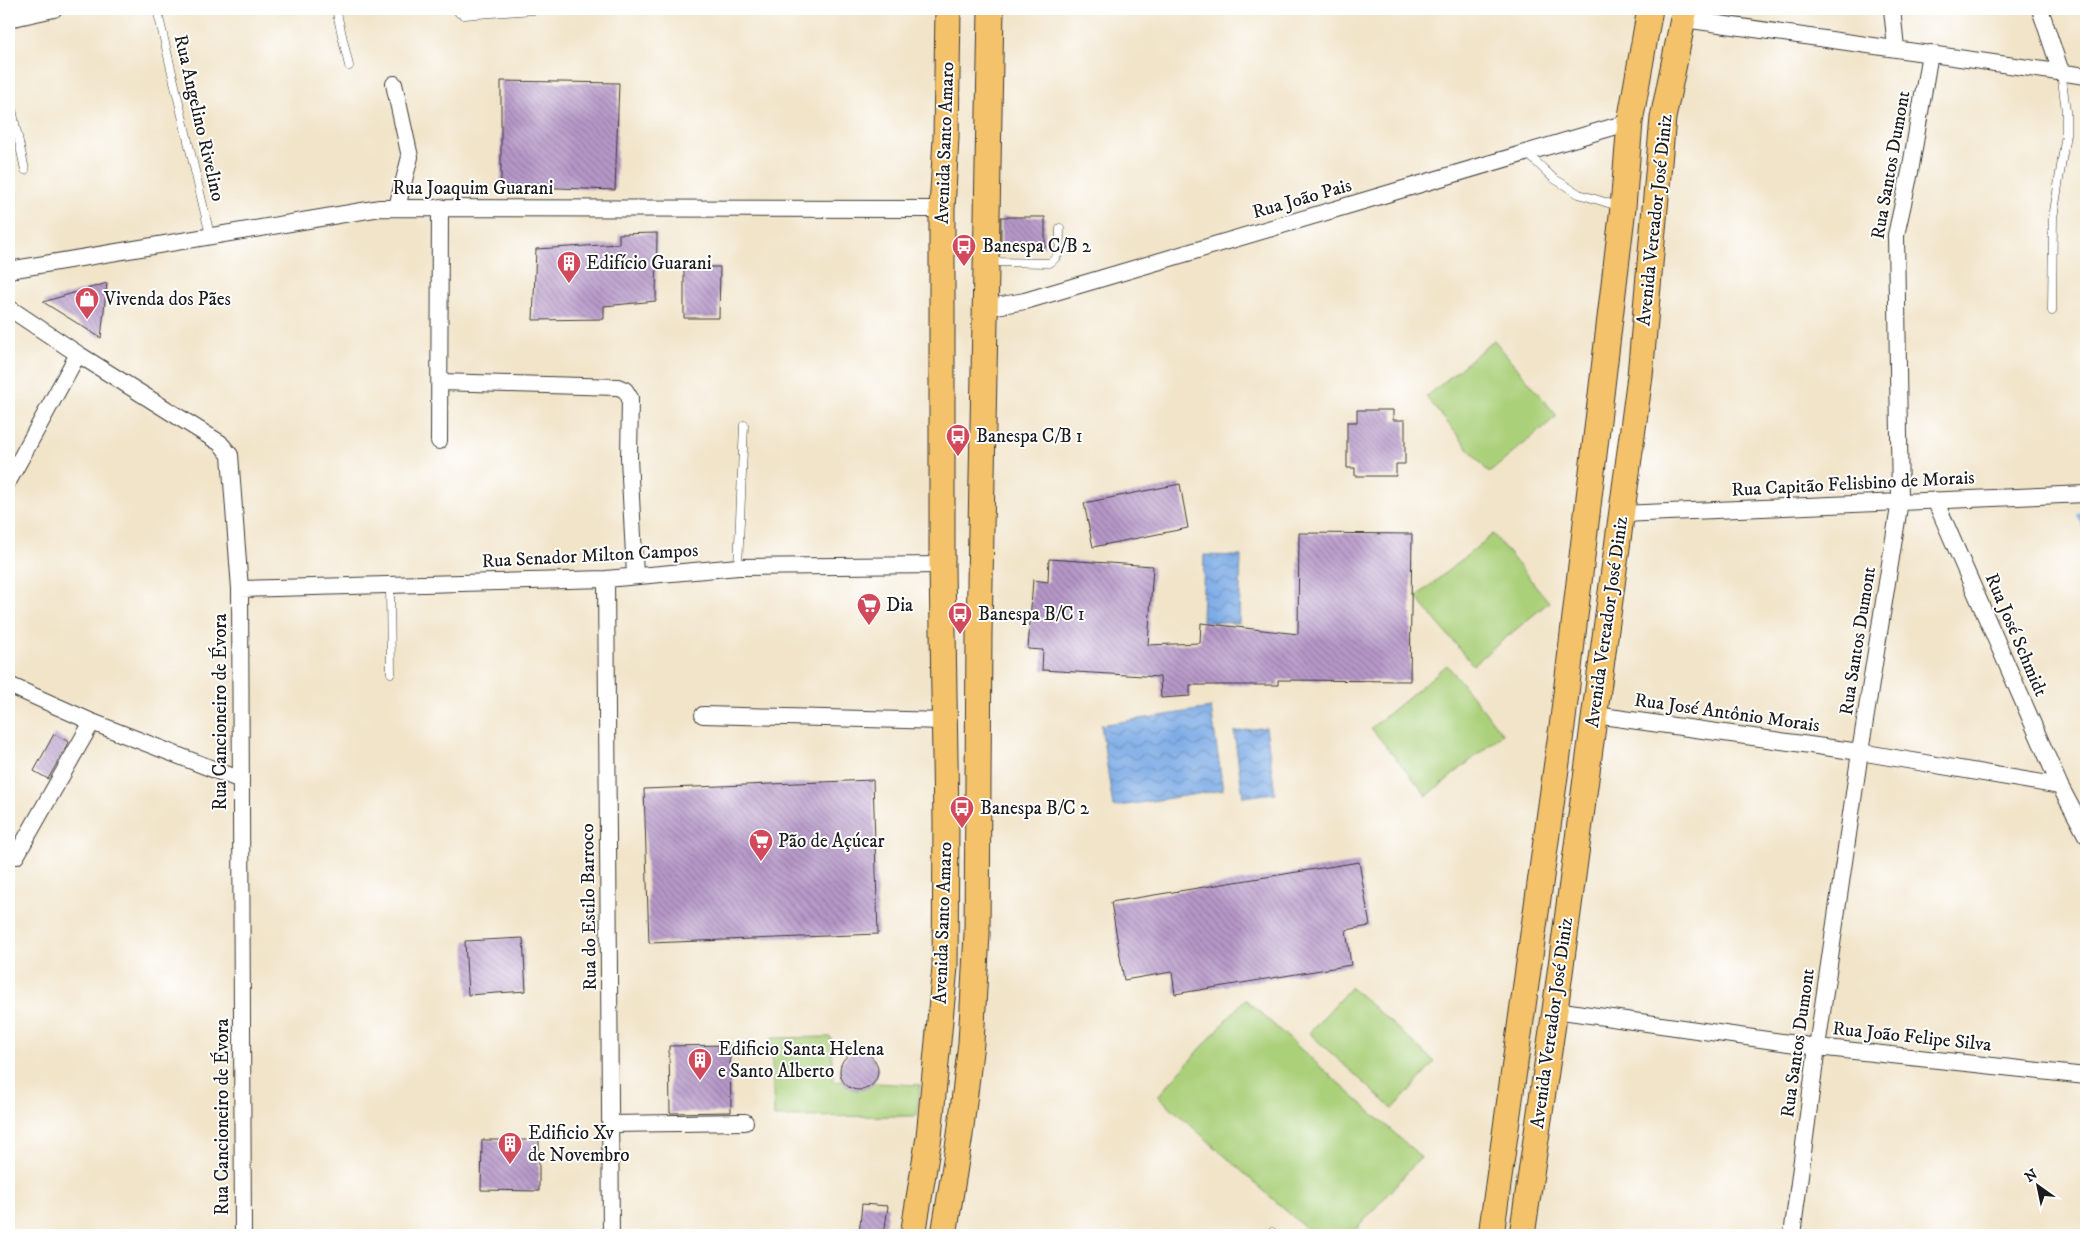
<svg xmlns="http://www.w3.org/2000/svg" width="2095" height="1244" viewBox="0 0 2095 1244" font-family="'IM FELL DW Pica',serif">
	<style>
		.green { fill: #abd07a; stroke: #64764b }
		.water { fill: url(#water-waves); stroke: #4c6481 }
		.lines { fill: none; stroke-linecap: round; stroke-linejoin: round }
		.stream { stroke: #7cabe6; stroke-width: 5.5 }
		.building { fill: url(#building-back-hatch) }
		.lane-casing { stroke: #3c3a36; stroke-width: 9 }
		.street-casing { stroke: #3c3a36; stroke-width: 18 }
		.primary-casing { stroke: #3c3a36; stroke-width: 27 }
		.lane { stroke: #fff; stroke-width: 8 }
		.street { stroke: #fff; stroke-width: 16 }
		.primary { stroke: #f4c26a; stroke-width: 25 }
		.labels { text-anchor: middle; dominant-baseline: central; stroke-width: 4; stroke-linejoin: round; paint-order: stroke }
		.street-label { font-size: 19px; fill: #1c1c1c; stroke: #fff }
		.poi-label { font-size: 19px; fill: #1c1c1c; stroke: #fff; text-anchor: start }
	</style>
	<defs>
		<pattern id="water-waves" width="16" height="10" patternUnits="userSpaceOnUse" patternTransform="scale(1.25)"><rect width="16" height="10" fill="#7cabe6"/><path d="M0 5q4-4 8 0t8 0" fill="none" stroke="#658aba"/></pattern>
		<pattern id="building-back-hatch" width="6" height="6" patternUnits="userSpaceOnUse" patternTransform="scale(1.25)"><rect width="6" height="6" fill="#b698c8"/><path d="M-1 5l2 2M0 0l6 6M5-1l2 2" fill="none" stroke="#937ba2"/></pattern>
	</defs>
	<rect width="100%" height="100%" fill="#fff"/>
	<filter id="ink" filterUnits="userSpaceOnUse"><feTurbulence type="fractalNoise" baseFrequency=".02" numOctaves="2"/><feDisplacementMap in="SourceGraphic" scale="10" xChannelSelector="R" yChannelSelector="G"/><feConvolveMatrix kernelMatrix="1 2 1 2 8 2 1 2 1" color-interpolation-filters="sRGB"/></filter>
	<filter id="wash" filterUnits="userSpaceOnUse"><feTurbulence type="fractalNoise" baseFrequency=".0096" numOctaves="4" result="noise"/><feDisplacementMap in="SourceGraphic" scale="20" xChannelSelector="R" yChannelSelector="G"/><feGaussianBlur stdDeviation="1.12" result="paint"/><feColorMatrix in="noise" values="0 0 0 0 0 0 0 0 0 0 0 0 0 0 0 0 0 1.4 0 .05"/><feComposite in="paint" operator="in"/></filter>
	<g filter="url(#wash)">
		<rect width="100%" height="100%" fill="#f1e4c9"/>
		<!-- green -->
		<path class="green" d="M1494,340L1557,416L1489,473L1426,397Z
			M1493,534L1549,602L1473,665L1416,597Z
			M1447,665L1503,734L1427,796L1371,728Z
			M1351,987L1435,1062L1393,1109L1309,1033Z
			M1245,999L1421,1157L1351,1235H1313L1158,1096Z
			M831,1037L833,1082L842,1081C851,1092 864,1093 874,1083L920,1085L917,1116L774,1117L771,1038Z"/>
		<!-- water -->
		<path class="water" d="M1204,555L1241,556L1239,623L1202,622Z
			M1211,708L1223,790L1113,807L1101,725Z
			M1266,727L1275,793L1243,797L1234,732Z"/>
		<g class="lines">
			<!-- stream -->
			<path class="stream" d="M2080,515L2086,529"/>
		</g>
		<g id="blocks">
			<!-- building -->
			<path class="building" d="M501,81L619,83L615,190L501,186Z
				M1001,217H1045V247L1001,246Z
				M657,233L656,301L604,306V319L533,320L536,249L619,244V234Z
				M684,267H720L719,318H684Z
				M107,283L101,338L43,302Z
				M1357,410H1393V420H1405V464H1396V476H1355V468H1347V422H1357Z
				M1180,484L1188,528L1093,547L1084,503Z
				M1299,533L1412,534L1410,681L1278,680V685H1190V696L1161,698L1160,677L1042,670L1043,650L1028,649L1033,580L1048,582L1049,559L1153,566L1148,645L1200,643L1201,623L1298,634Z
				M54,734L69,742L48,779L34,771Z
				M873,780L878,934L649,943L644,789Z
				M1359,862L1370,926L1346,930L1351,965L1175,994L1172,972L1124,980L1111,902Z
				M523,938L526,991L468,995L465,941Z
				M730,1045L731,1112L670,1113L669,1046Z
				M840 1071a19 19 0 1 1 38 0a19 19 0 1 1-38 0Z
				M482,1140H539V1191L481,1190Z
				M862,1204L888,1206L884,1235H859Z"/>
		</g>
	</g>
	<g filter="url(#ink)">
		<use href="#blocks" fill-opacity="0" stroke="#3c3a36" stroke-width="1"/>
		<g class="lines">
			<defs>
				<path id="lane" d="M157,9L210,235
					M336,9L349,66
					M457,9L459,13L464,15L534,10
					M9,95L25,170
					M1527,153L1553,178L1579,194L1621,207
					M990,262L1049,263C1063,256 1059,242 1060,228
					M2052,311L2053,218L2066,134V111L2061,72
					M738,567L744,425
					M390,585L391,673
					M1272,1232L1274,1235"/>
				<path id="street" d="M1892,9L1896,48
					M2040,9L2061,72
					M9,19L54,9
					M1684,19L2086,76
					M394,84L410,157L397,207
					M9,270L380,208L942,209
					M9,308L78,354L220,443L230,455L240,589L243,1235
					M985,308L1025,301L1630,122
					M440,382L618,387L625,390L630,398L629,458L635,575
					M439,441L440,207
					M9,480L78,354
					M1935,500L2060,786L2086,835
					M1621,514L2086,494
					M606,579L611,1235
					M240,589L606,579L738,567L942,565
					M9,685L92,722L241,780
					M703,715L944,721
					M1595,715L1860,752L2060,786
					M16,856L92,722
					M1555,1010L1817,1047L2086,1076
					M611,1124L745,1122
					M1792,1235L1817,1047L1860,752L1900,501L1896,235L1910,172L1930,53"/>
				<path id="primary" d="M913,1235L929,1137L945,967L946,823L942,565V209L946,138L948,9
					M944,1235L960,1135L971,1043L977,934L979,634L991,9
					M1491,1235L1563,719L1623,207L1630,122L1650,9
					M1522,1235L1555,1010L1640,376L1663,118L1685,9"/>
			</defs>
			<!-- lane casing -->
			<use href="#lane" class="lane-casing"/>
			<!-- street casing -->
			<use href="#street" class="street-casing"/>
			<!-- primary casing -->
			<use href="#primary" class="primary-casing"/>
			<!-- lane -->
			<use href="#lane" class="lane"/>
			<!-- street -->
			<use href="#street" class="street"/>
			<!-- primary -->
			<use href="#primary" class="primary"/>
		</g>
	</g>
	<!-- icons -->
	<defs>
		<symbol id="bus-pin" viewBox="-11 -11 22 30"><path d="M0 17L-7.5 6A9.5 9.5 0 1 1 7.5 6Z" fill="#d1495b" stroke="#fff"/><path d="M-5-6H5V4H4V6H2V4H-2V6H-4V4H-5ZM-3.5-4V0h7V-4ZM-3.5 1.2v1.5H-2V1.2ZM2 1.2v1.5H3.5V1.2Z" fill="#fff"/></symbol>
		<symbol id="building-pin" viewBox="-11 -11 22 30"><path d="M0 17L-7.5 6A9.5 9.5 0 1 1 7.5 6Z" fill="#d1495b" stroke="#fff"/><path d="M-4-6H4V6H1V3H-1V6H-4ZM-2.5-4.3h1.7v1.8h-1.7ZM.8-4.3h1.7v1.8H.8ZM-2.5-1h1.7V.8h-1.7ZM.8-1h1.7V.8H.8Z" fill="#fff"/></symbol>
		<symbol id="shop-pin" viewBox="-11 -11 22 30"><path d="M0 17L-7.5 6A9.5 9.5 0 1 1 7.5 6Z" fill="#d1495b" stroke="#fff"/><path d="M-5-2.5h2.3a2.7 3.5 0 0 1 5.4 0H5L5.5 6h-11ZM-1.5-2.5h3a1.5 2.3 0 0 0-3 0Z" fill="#fff"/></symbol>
		<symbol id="supermarket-pin" viewBox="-11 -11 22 30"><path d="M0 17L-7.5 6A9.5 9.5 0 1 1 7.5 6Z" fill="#d1495b" stroke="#fff"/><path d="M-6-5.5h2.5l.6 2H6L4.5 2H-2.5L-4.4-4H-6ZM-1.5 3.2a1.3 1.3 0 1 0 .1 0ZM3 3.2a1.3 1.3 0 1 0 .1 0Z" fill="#fff"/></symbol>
	</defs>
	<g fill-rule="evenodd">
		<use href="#bus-pin" x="950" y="232" width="28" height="38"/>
		<use href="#building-pin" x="555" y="249" width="28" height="38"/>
		<use href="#shop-pin" x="73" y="285" width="28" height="38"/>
		<use href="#bus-pin" x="944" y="422" width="28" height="38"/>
		<use href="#supermarket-pin" x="855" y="591" width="28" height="38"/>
		<use href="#bus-pin" x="946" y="600" width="28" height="38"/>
		<use href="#bus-pin" x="948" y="794" width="28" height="38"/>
		<use href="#supermarket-pin" x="747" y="827" width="28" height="38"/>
		<use href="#building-pin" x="686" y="1046" width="28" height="38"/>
		<use href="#building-pin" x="496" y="1130" width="28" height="38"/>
	</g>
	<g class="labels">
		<!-- street labels -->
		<g class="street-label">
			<text transform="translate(199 118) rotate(77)">Rua Angelino Rivelino</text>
			<text transform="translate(945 143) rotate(-88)">Avenida Santo Amaro</text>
			<text transform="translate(1891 165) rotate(-80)">Rua Santos Dumont</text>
			<text x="473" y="188">Rua Joaquim Guarani</text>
			<text transform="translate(1302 199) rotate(-16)">Rua João Pais</text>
			<text transform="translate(1655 220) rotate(-84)">Avenida Vereador José Diniz</text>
			<text transform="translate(1853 484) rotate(-3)">Rua Capitão Felisbino de Morais</text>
			<text transform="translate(590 556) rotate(-3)">Rua Senador Milton Campos</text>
			<text transform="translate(1607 622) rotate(-82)">Avenida Vereador José Diniz</text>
			<text transform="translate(2016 635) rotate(67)">Rua José Schmidt</text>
			<text transform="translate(1858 641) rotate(-81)">Rua Santos Dumont</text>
			<text transform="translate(220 712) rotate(-90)">Rua Cancioneiro de Évora</text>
			<text transform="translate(1727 713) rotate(8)">Rua José Antônio Morais</text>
			<text transform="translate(589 907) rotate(-91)">Rua do Estilo Barroco</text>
			<text transform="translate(943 923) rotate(-88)">Avenida Santo Amaro</text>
			<text transform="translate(1552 1023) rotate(-82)">Avenida Vereador José Diniz</text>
			<text transform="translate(1912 1037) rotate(6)">Rua João Felipe Silva</text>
			<text transform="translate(1798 1043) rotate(-82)">Rua Santos Dumont</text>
			<text transform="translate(222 1117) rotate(-90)">Rua Cancioneiro de Évora</text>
		</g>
		<!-- poi labels -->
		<g class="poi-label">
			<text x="982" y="246">Banespa C/B 2</text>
			<text x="586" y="263">Edifício Guarani</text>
			<text x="104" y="299">Vivenda dos Pães</text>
			<text x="976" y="436">Banespa C/B 1</text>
			<text x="886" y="605">Dia</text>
			<text x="978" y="614">Banespa B/C 1</text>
			<text x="980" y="808">Banespa B/C 2</text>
			<text x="778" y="841">Pão de Açúcar</text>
			<text x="718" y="1049">Edificio Santa Helena<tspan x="718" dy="22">e Santo Alberto</tspan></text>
			<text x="528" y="1133">Edificio Xv<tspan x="528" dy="22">de Novembro</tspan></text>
		</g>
	</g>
	<!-- margin -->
	<rect width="2095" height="1244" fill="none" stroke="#fff" stroke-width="30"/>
	<!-- north arrow -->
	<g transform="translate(2038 1186) rotate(327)" stroke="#ffffff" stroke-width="4" paint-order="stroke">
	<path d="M0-4L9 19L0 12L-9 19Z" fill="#1c1c1c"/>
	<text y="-8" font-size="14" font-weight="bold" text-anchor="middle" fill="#1c1c1c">N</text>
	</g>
</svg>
